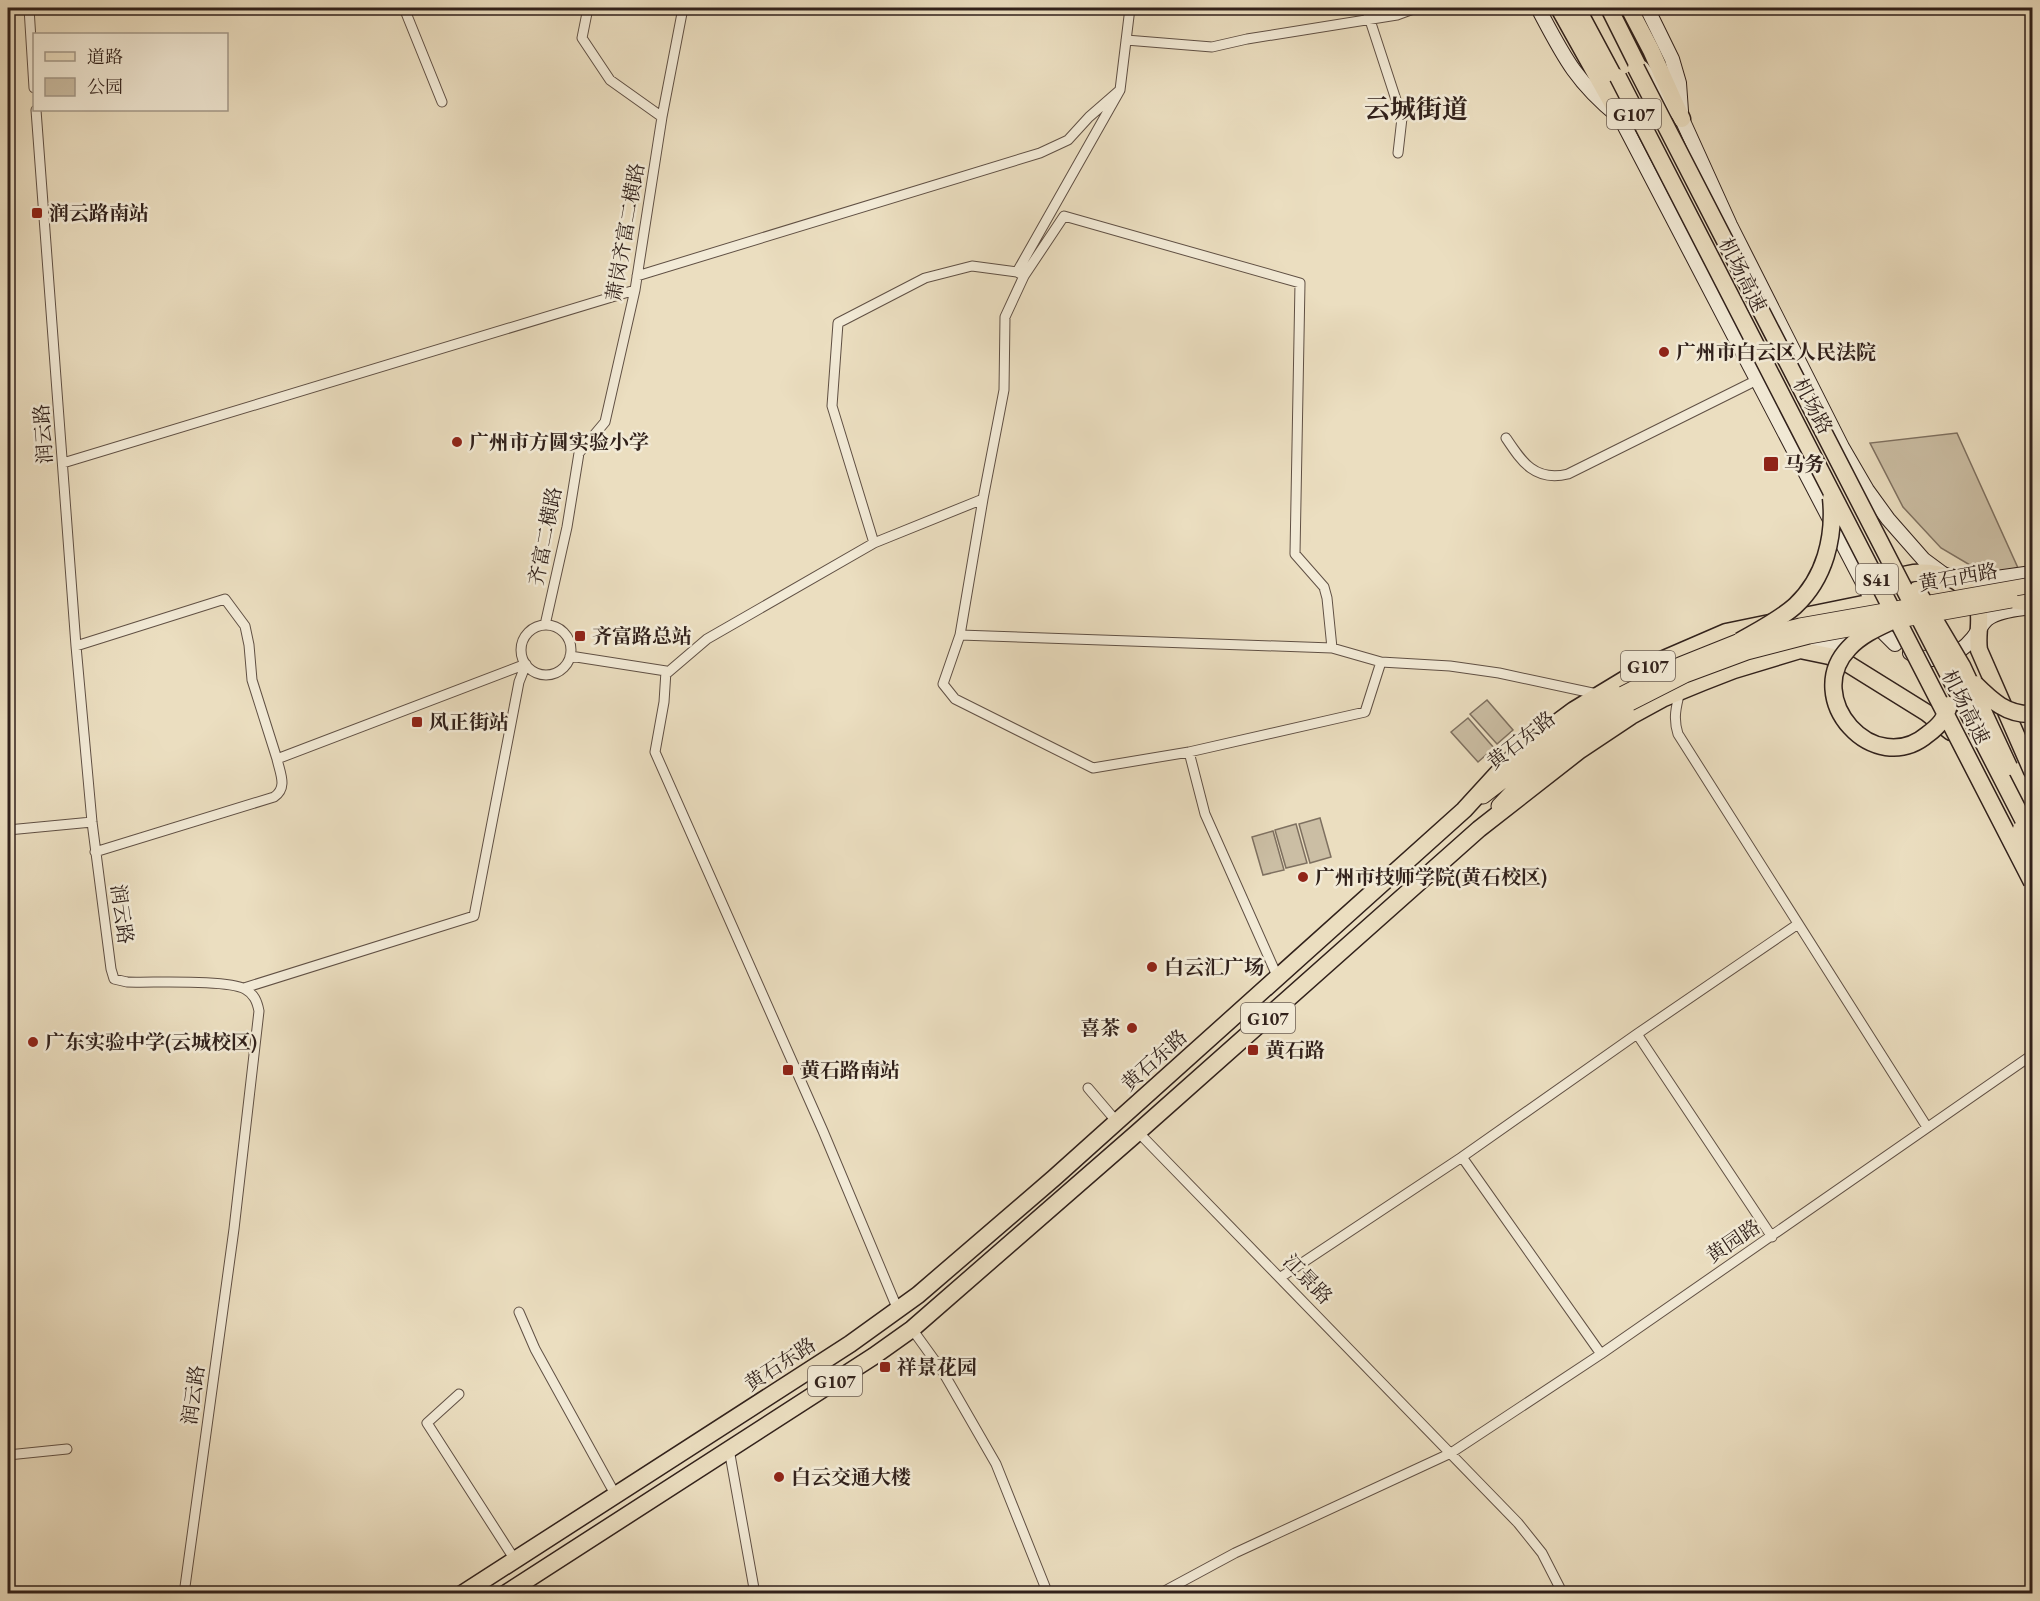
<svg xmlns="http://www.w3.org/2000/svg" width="2040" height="1601" viewBox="0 0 2040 1601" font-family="'EB Garamond','Noto Serif SC',serif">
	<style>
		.green { fill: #cbbea4; stroke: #7e7060; stroke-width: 1.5 }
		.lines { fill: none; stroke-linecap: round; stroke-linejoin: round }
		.street-casing { stroke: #605044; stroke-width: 11 }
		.secondary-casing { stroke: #31211b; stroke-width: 16 }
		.primary-casing { stroke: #31211b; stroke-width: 17 }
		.highway-casing { stroke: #31211b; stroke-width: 19 }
		.street { stroke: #f2ead6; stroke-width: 9 }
		.secondary { stroke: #f2ead6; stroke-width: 14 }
		.primary { stroke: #ebdec0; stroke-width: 15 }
		.highway { stroke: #ebdec0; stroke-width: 16 }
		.primary-bridge-casing { stroke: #31211b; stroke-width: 17; stroke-linecap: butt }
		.highway-bridge-casing { stroke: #31211b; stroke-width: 19; stroke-linecap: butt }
		.primary-bridge { stroke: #ebdec0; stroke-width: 15 }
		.highway-bridge { stroke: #ebdec0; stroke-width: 16 }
		.poi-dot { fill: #8f2418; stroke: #f2ead6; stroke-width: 2 }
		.labels { text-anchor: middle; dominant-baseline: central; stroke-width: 5; stroke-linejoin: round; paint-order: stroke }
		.shield { fill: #f2ead6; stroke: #6b5d53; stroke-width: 1.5 }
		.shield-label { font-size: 18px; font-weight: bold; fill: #31211b }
		.poi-label { font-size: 20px; font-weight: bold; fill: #31211b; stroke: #f2ead6; text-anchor: start }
		.street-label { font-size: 20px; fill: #31211b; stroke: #f2ead6 }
		.district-label { font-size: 26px; font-weight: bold; fill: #31211b; stroke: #f2ead6 }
	</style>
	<rect width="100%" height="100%" fill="#ebdec0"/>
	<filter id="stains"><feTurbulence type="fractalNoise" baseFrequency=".00333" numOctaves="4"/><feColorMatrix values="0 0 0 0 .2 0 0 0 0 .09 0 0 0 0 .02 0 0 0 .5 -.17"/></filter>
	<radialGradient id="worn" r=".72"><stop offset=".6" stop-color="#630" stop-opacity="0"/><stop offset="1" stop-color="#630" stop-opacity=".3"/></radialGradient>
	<!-- green -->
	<path class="green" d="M1957,433L2018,568L1994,572L1975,568L1941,548L1903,507L1870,443Z
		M1487,700L1513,730L1497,744L1470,714Z
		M1468,718L1494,748L1478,762L1451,732Z
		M1320,818L1331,857L1310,863L1299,824Z
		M1296,824L1307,863L1286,868L1275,830Z
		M1273,831L1284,870L1263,875L1252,837Z"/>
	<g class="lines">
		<defs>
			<path id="street" d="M29,8L34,88
				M404,8L442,102
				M588,8L582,38L610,80L662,117
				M1366,8L1402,118L1398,153
				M1126,40L1212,47L1247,39L1397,15L1416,8
				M36,110L76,646L92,822L111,969L114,979L127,982C151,983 227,979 245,989C254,994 257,1001 259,1011L234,1229L184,1594
				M1017,272L1120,90L1130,8
				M637,276L1040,153L1068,140L1089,117L1120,90
				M1506,438C1522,462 1535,482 1568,474L1757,380
				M63,463L635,290
				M983,499L960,635L943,684L955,699L1093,768L1189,752L1365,712L1381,662
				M874,543L832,406L838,323L925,278L972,266L1017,272L1024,276L1064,216L1300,283L1295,554L1324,587L1327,598L1332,648
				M545,625L567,527L579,453L605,422L635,290L662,117L683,8
				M521 650a25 25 0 1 1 50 0a25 25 0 1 1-50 0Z
				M960,635L1332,648L1381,662L1450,666L1499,673L1597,694
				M76,646L225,599L245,626L249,645L252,680L277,759
				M570,656L666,671L664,702L655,752L823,1131L898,1310
				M666,674L707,639L874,543L983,499L1004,390L1005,317L1024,276
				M1680,691C1676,707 1673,719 1678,734L1927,1127
				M1189,752L1205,814L1278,978
				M8,830L92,822
				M95,852L274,797C288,788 280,773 277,759L526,664
				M244,988L474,916L519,682L526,664
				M1637,1034L1772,1237
				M1088,1088L1117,1122
				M1138,1132L1518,1523L1542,1553L1563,1594
				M1462,1157L1601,1354
				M1281,1277L1462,1157L1637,1034L1798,924
				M519,1312L535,1349L615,1494
				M912,1329L943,1372L996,1464L1048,1594
				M459,1394L427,1423L515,1560
				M729,1449L755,1594
				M8,1455L67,1449
				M1159,1594L1235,1553L1451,1453L1601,1354L2032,1055"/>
			<path id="secondary" d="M1538,8C1563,55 1575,81 1618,116
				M1647,8L1672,59L1679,83L1681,111
				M1642,68L1682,119L1730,225L1842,447L1867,490L1888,519L1924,560L1947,577L1975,581L2032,573
				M1619,110L1621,119L1873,602L1879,628L1895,644
				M1804,649L1862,638
				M1910,653C1933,665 1957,658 1973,638C1978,632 1981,624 1987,619C1998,610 2019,609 2032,607"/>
			<path id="primary" d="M1483,796L1585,717L1623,694
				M1499,806C1536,765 1582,732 1630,703"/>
			<path id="highway" d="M1559,8L1621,119
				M1577,8L1622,92
				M1609,8L1645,80
				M1629,8L1651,50L1682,119
				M2011,600L2032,603
				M462,1594L850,1344L918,1295L1054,1178L1464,810L1506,764L1528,744L1574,710L1645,667L1726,632L1873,602C1875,591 1880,587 1890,581C1917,566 1957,571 1974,599C1984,615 1976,633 1979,650L2032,771
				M505,1594L874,1356L912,1329L1138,1132L1479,829L1580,750L1631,716L1664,698L1703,682L1734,670L1800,650L1829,656L1845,662L1927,713L1951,732"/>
		</defs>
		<!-- street casing -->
		<use href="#street" class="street-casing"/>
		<!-- secondary casing -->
		<use href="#secondary" class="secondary-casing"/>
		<!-- primary casing -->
		<use href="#primary" class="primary-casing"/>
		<!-- highway casing -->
		<use href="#highway" class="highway-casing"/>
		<!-- street -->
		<use href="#street" class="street"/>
		<!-- secondary -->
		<use href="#secondary" class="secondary"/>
		<!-- primary -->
		<use href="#primary" class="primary"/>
		<!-- highway -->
		<use href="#highway" class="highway"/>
		<defs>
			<path id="primary-bridge" d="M1623,694L1680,665L1740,641L1800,626L2032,585
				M1630,703L1685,675L1747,652L1809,636L2011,600"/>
			<path id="highway-bridge" d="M1636,68L2032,837
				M1618,77L2032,882
				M1917,590L1962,666L2009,767
				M1892,621C1877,628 1861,635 1849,648C1801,698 1874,780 1928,734C1939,726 1946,718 1949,705
				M1740,641C1759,630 1779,620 1795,606C1825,578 1835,537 1831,498
				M1975,684C1992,701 2007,715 2032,714
				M2021,829L2032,853"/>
		</defs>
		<!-- primary-bridge casing -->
		<use href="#primary-bridge" class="primary-bridge-casing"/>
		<!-- highway-bridge casing -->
		<use href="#highway-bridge" class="highway-bridge-casing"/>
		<!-- primary-bridge -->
		<use href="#primary-bridge" class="primary-bridge"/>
		<!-- highway-bridge -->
		<use href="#highway-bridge" class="highway-bridge"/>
	</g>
	<!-- markers -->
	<g class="poi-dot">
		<rect x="31" y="207" width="12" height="12" rx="3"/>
		<circle cx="1664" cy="352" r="6"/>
		<circle cx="457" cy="442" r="6"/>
		<rect x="1763" y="456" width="16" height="16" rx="3"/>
		<rect x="574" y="630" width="12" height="12" rx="3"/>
		<rect x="411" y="716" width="12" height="12" rx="3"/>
		<circle cx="1303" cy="877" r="6"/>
		<circle cx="1152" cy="967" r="6"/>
		<circle cx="1132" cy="1028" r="6"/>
		<circle cx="33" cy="1042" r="6"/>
		<rect x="1247" y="1044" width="12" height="12" rx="3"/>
		<rect x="782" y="1064" width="12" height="12" rx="3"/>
		<rect x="879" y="1361" width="12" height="12" rx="3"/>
		<circle cx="779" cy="1477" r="6"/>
	</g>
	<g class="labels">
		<!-- shield labels -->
		<g class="shield">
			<rect x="1607" y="99" width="54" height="30" rx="4.5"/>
			<rect x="1856" y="564" width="42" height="30" rx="4.5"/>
			<rect x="1621" y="651" width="54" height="30" rx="4.5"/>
			<rect x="1241" y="1003" width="54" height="30" rx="4.5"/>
			<rect x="808" y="1366" width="54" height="30" rx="4.5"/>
		</g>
		<g class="shield-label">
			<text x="1634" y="114">G107</text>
			<text x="1877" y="579">S41</text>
			<text x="1648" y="666">G107</text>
			<text x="1268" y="1018">G107</text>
			<text x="835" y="1381">G107</text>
		</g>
		<!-- poi labels -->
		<g class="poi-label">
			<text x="49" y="213">润云路南站</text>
			<text x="1676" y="352">广州市白云区人民法院</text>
			<text x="469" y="442">广州市方圆实验小学</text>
			<text x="1784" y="464">马务</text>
			<text x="592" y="636">齐富路总站</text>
			<text x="429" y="722">风正街站</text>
			<text x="1315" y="877">广州市技师学院(黄石校区)</text>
			<text x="1164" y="967">白云汇广场</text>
			<text x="1120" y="1028" text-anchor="end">喜茶</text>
			<text x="45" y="1042">广东实验中学(云城校区)</text>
			<text x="1265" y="1050">黄石路</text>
			<text x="800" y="1070">黄石路南站</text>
			<text x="897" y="1367">祥景花园</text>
			<text x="791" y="1477">白云交通大楼</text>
		</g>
		<!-- street labels -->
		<g class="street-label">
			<text transform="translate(625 232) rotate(-80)">萧岗齐富二横路</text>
			<text transform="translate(1743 275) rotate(63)">机场高速</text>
			<text transform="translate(1813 406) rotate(62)">机场路</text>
			<text transform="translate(43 434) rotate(-94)">润云路</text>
			<text transform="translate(545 536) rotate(-79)">齐富二横路</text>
			<text transform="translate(1958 577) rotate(-10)">黄石西路</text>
			<text transform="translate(1966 707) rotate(63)">机场高速</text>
			<text transform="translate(1521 740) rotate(-38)">黄石东路</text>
			<text transform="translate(122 914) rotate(82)">润云路</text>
			<text transform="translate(1154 1060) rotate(-42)">黄石东路</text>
			<text transform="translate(1733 1241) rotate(-34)">黄园路</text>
			<text transform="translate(1308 1279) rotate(46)">江景路</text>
			<text transform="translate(780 1364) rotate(-33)">黄石东路</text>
			<text transform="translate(193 1395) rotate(-82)">润云路</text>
		</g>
		<!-- district labels -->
		<g class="district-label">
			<text x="1416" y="109">云城街道</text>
		</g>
	</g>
	<!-- margin -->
	<rect width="2040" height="1601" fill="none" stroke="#ebdec0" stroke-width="30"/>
	<rect x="9" y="9" width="2022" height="1583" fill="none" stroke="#31211b" stroke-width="3"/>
	<rect x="15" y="15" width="2010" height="1571" fill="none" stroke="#31211b" stroke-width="1.5"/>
	<!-- legend -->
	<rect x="33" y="33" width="195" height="78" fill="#f2ead6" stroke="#a59a8b" stroke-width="1.5"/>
	<rect x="45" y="52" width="30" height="9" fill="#ebdec0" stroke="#a59a8b" stroke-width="1.5"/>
	<text x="87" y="63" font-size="18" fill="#31211b">道路</text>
	<rect x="45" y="78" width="30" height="18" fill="#cbbea4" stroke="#a59a8b" stroke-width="1.5"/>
	<text x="87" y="93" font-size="18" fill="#31211b">公园</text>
	<rect width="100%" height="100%" filter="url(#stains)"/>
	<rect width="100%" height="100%" fill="url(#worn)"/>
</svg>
